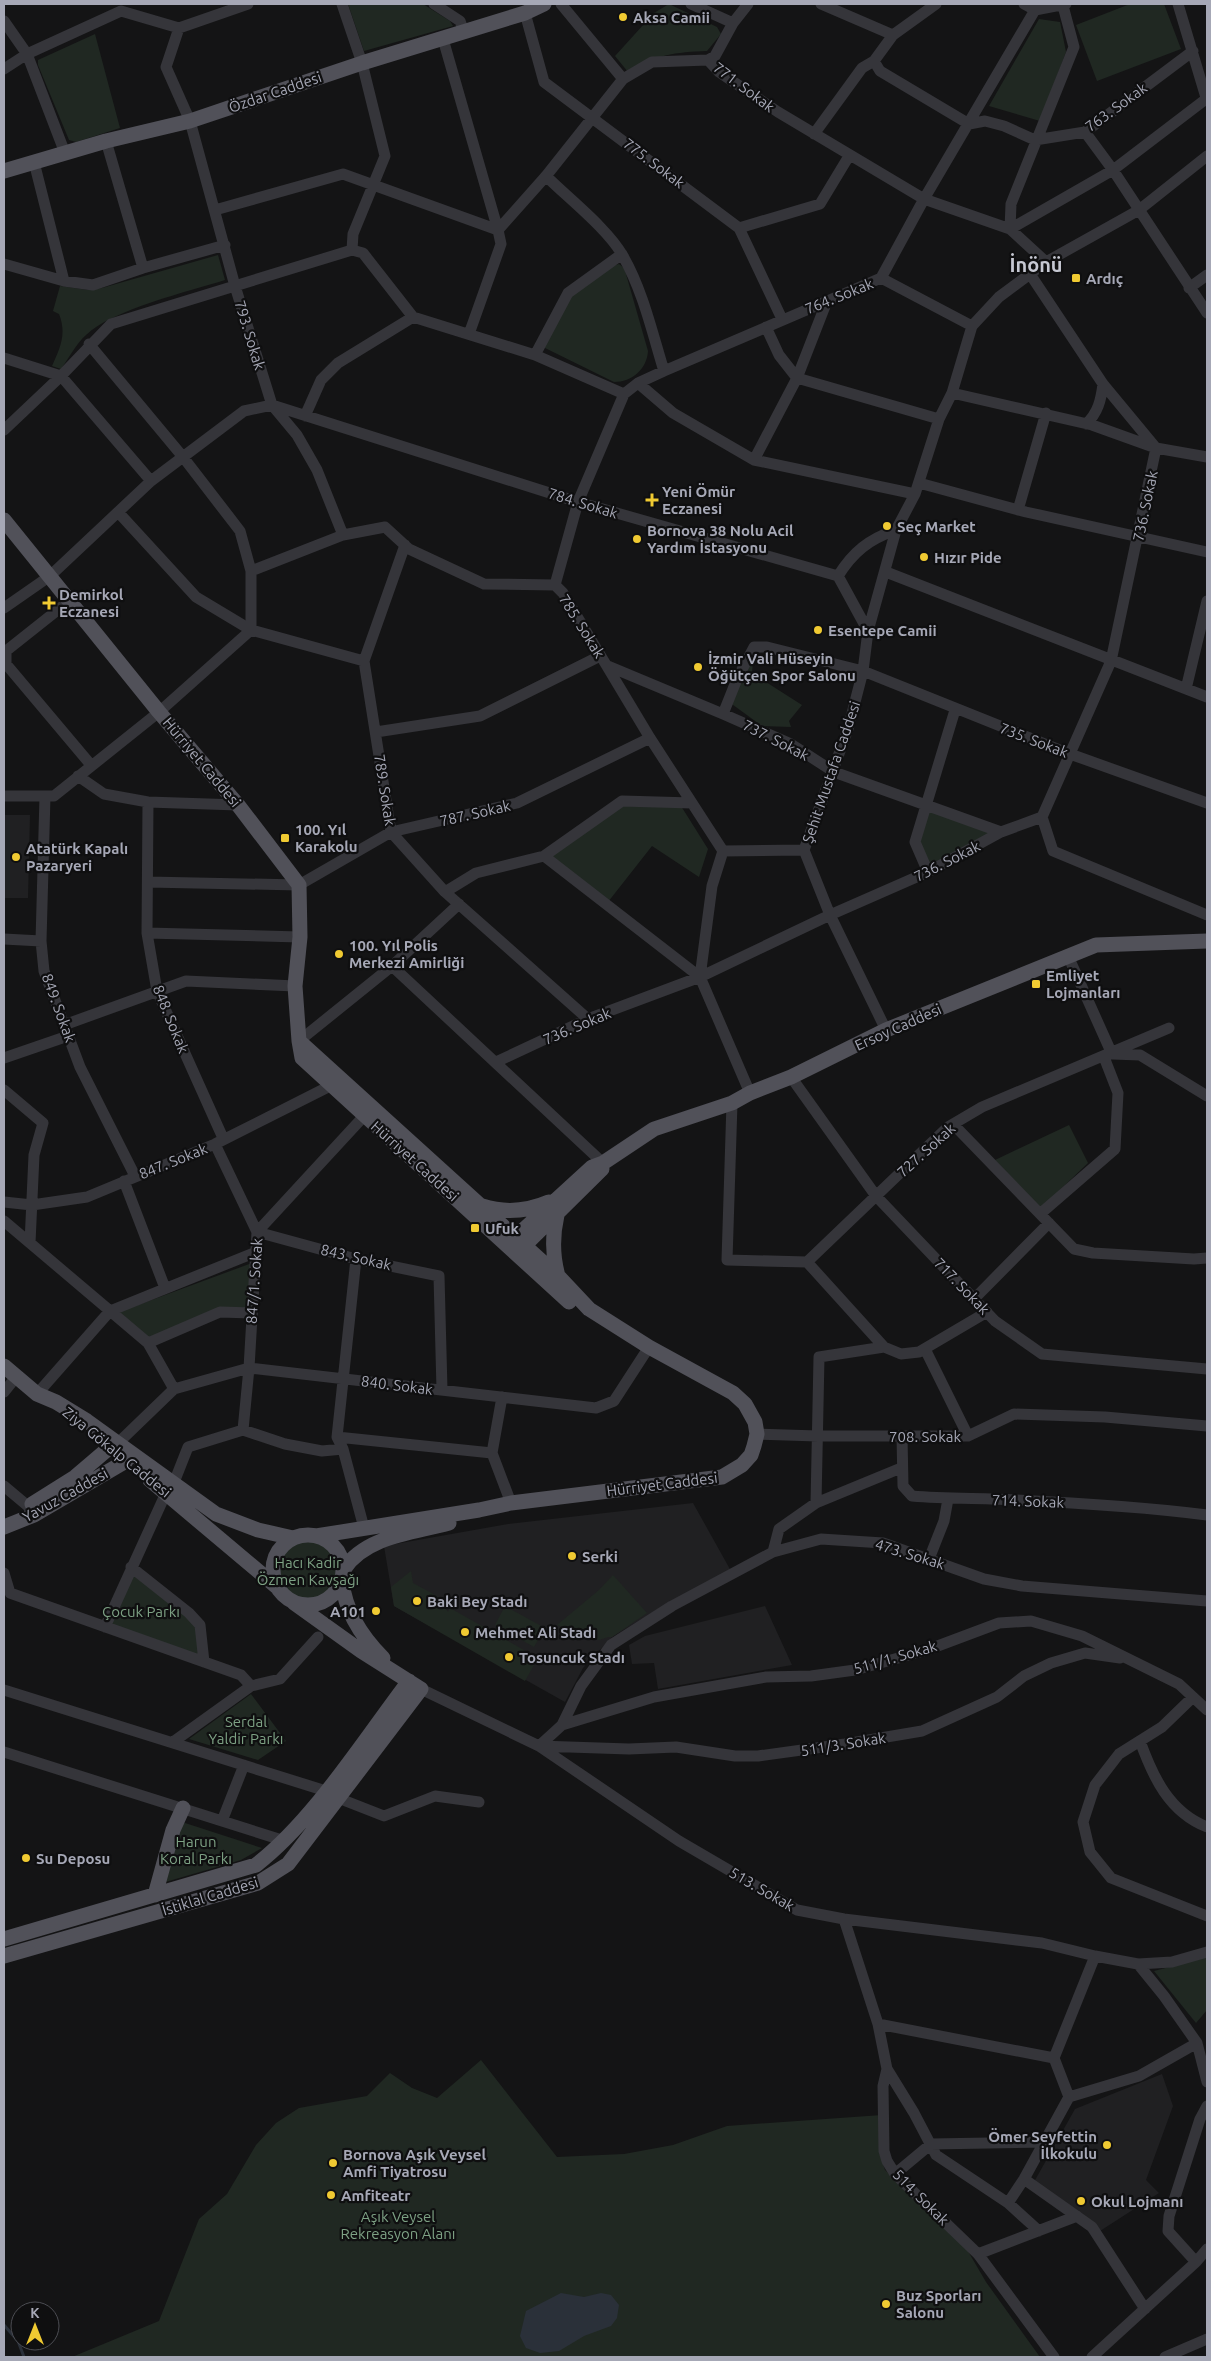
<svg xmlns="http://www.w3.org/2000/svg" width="1211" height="2361" viewBox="0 0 1211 2361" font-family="Ubuntu,sans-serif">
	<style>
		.built { fill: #202022 }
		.green { fill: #202822 }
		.water { fill: #2a3039 }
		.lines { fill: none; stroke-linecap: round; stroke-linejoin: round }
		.stream { stroke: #2a3039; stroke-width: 3 }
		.minor { stroke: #35353a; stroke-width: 11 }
		.major { stroke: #515159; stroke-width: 15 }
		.poi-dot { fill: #f0ca32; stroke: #0f0f10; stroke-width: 2 }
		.labels { text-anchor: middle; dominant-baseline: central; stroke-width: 4.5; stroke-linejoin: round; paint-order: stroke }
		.poi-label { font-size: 15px; font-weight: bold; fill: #a6a8b6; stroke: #0f0f10; text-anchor: start }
		.street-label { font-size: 15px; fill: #a6a8b6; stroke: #0f0f10 }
		.park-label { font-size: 15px; fill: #7da184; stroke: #0f0f10 }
		.district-label { font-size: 20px; font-weight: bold; fill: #c6c8d2; stroke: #0f0f10 }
	</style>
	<rect width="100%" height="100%" fill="#141415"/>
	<!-- built -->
	<path class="built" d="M4,815H30L28,898H4Z
		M693,1503L731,1571L673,1600L612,1637L583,1668L565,1702L394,1606L384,1546L508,1524Z
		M765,1606L792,1665L658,1689L654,1663L632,1664L629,1645L645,1636Z
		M1162,2074L1173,2106L1146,2180L1159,2193L1100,2231L1034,2182L1075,2109Z"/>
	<!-- green -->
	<path class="green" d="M348,4H423L450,21L453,26L364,51Z
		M669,4L717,27L721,34L707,51C676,52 654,55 628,72L615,56L654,13Z
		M1130,4H1164L1181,49L1097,81L1076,25Z
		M1039,19L1060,22L1066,52L1040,121L989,106Z
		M95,34L120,128L76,142L69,140L38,65V60Z
		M218,255L225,280C190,291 111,310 86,335C76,344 69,358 61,369L52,366C60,348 67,334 59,314L53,311L60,286L88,290L102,288Z
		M619,264L624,268L626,274L648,351C647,369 632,382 614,382L545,348V345L570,297L613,266Z
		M754,650L752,673L802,705L789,721L791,727L762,726L729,702Z
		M621,805L681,806L708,849L699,877L652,846L608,902L548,856Z
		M928,808L992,833L929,868L919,841Z
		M1069,1125L1088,1163L1041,1208L995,1160Z
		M252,1263L249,1310H220L148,1338L119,1312Z
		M273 1570a35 35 0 1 1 70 0a35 35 0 1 1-70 0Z
		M131,1567L200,1625L204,1662L105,1627Z
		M411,1571L413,1583L437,1596L448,1612L450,1608L538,1658L525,1681L394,1606L391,1587Z
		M613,1575L647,1613L612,1637H608L599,1640L557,1625L599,1590Z
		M505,1606L545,1628L534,1647L495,1625Z
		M251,1694L286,1741L258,1760L189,1739Z
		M182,1822L262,1848L241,1860L162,1883Z
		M1207,1957V2010L1196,2023L1154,1971Z
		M481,2060L557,2157L624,2154L673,2145L727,2126L882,2115L879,2152L885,2170L939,2224L965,2246L986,2282L1040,2357H72L159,2321L199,2219L227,2194L256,2145L276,2123L299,2108L367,2096L390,2073L412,2088L437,2098Z"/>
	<!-- water -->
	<path class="water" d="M561,2293L584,2297L601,2293L611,2295L619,2305L617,2318L611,2326L584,2336L559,2351L540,2353L526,2348L520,2336L526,2311Z"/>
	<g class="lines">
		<!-- stream -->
		<path class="stream" d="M4,2325L18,2341L24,2357"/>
		<!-- minor -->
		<path class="minor" d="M342,4L362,63L385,156L353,234L352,250
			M434,4L460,21L464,32
			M561,4L623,79
			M691,4L733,23
			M821,4L893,35
			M1024,4L1035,10L1066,4
			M1178,4L1207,101
			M525,13L544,82L739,228L782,319
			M4,21L27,54L65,153
			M179,28L166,67L190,121L235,286L272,405L297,435L317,470L343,535
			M443,39L498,230
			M708,60L715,56L733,23L748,4
			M874,61L880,71L969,124L985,121L1004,126L1035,140L1085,132L1193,51
			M4,69L27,54L121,11L179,28L248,4
			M1085,132L1113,170L1207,313
			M814,134L862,68L874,61L893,35L936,4
			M106,141L143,268
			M34,162L64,281
			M546,176C568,198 608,229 623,256C643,291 652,332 664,371
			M215,210L343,174L498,230
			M739,228L820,204L849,156
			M1010,229L1011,204L1074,47L1063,6
			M1010,229L1113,170L1206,99
			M352,250L363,253L413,317L535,355L624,394
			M4,264L64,281L93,285L143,268L225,245
			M881,278L972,326
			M1189,288L1207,275
			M766,327L779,355L797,378L939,419
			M469,334L501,244L498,230L546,176L623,79L652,62L708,60L719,72L778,112L924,199L1010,229L1046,262
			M535,355L568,293L622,254
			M4,358L61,376L151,481
			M638,383L673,413L754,460L915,494
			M952,393L1092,425L1156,448L1207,457
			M272,405L578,502L838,576L868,631
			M305,416L321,380L338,363L413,317
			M1086,424C1098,413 1101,400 1103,384
			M4,430L61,376L111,324L352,250
			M754,460L797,378L827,301
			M919,483L1026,512L1207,552
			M1018,510L1046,413
			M118,512L196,597L251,630L364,661
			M405,545L364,661L391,832L445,892L588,1019
			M251,571L343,535L385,527L409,549L484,584L555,585L563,593L650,738L723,851L804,850
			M886,572L1207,697
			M838,576C853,552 869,539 896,530
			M555,585L578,502L624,394L638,383L664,371L881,278L924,199L1035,10
			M69,601L6,651V664L91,765
			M4,608L50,576L151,481L244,411L272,405
			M608,666L723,714L791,744L834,772L1001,832
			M1186,689L1207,601
			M723,714L737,679L754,647H767L863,671L1070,754L1207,803
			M376,732L480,716L600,656
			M78,776L104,794L148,802L238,805
			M4,796H54L159,712L251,630V571L240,531L183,457L89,344
			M45,796L41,941L44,971L80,1067L135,1176
			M148,802L147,933L157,991L223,1138
			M1042,817L1053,851L1207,915
			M544,856L622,801L692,803
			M928,872L915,842L955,710
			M148,882L299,885L391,832L517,803L650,738
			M445,892L476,873L544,856L700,977L750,1093
			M147,933L300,937
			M4,939L41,941
			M1068,956L1112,1054
			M392,966L603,1163
			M700,977L712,886L723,851
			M64,1025L186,981L295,986
			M886,1030L830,915L804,850L848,729L863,671L868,631L896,530L915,494L939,419L952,393L972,326L999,297L1046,262L1139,210L1207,156
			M299,1041L392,966L459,904
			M1113,1054L1140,1055L1207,1096
			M4,1058L68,1036
			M496,1062L588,1019L700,977L830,915L928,872L1001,832L1042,817L1111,661L1156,448L1103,384L1030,274
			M791,1077L876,1196L995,1321L1042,1354L1207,1369
			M4,1090L43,1123L34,1155L30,1243
			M732,1103L727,1260L807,1262L948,1127L982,1107L1169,1028
			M953,1124L1074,1249L1093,1253L1194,1259L1207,1258
			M215,1144L257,1232L356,1259L439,1276L442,1390
			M124,1181L165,1288
			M4,1202L32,1205L87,1197L215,1144L332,1085
			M1040,1214L1115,1149L1118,1093L1104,1057
			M4,1221L148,1343L174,1389
			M356,1259L337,1437L343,1449L364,1528
			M807,1262L884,1347L901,1354L919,1352L987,1312
			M974,1299L1049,1223
			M148,1343L220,1312L252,1313
			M925,1349L968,1436
			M4,1392L16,1377
			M37,1394L110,1311L256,1252
			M502,1397L492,1453L511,1503
			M243,1430L249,1368L257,1232L365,1115
			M757,1434L818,1436H968L1014,1414L1105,1417L1207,1426
			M902,1436L903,1486L912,1496C947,1499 981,1498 1016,1500C1080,1503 1144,1507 1207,1515
			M337,1437L492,1453
			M111,1447L117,1444L174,1389L249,1368L596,1408L614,1401L649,1347
			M173,1485L188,1447L243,1430L285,1444L322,1451L343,1449
			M4,1486L29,1507
			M816,1503L819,1357L884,1347
			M773,1552L779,1529L816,1503L901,1468
			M929,1559L944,1521L948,1499
			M131,1567L189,1613L200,1625L204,1662
			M4,1573L10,1593L241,1675L251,1686L173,1742
			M105,1627L166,1493
			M251,1686L280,1679L318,1637
			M421,1689L539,1746L679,1841L797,1910L844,1919L1042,1943L1095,1956L1138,1964L1172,1962L1207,1952
			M4,1690L326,1791L338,1798L384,1816L435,1796L479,1802
			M1193,1697L1162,1727L1119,1754L1095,1785L1083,1822L1090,1852L1111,1878L1207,1916
			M562,1725L654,1697L766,1677L811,1676L855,1670L927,1650L999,1623L1031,1621L1082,1636L1179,1684L1207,1710
			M1140,1741C1153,1777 1169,1812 1207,1827
			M539,1746L562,1725L581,1686L611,1645L672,1606L773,1552L821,1539L883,1543L984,1579L1022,1586L1207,1601
			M539,1746L629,1749L676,1747L735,1756H758L845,1744L922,1731L997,1697L1024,1676L1051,1663L1085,1653L1120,1658
			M4,1752L285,1841
			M222,1821L244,1765
			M844,1919L878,2024L887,2069L883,2086L884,2151L887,2161L895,2174L978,2254L1054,2357
			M1138,1964L1164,1996L1197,2043L1207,2082
			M878,2024L1054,2058
			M887,2069L914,2113L936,2155L1008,2203L1039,2231
			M1069,2097L1139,2076L1197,2043
			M895,2174L931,2144L1043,2142
			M1024,2179L1092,2227L1145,2309
			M1008,2203L1024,2179L1069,2097L1054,2058L1095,1956
			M978,2254L1077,2216
			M1196,2262L1168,2231L1169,2216L1200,2119L1207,2106
			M1092,2357L1196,2262L1207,2249
			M1165,2357L1207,2339"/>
		<!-- major -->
		<path class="major" d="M4,171L106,141L190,121L362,63L525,13L544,4
			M4,520L159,712L238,805L299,885L300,937L295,986L299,1041L302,1058L569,1302
			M299,1041L481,1206L558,1276L589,1309L649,1347L733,1393L745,1404L755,1422L757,1434L754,1446L751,1455L742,1465L722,1477L511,1503L479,1510L316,1536
			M482,1206C504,1213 528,1211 549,1202
			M557,1215C552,1237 552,1255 558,1276
			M508,1244L592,1167L603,1163L654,1129L732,1103L750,1093L791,1077L886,1030L1096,945L1207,941
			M517,1253L602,1169
			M4,1366L37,1394L56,1402L87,1421L216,1514L258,1530L293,1538
			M150,1480L277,1587
			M32,1504L75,1477L109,1448
			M4,1527L34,1515L126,1461
			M273 1570a35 35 0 1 1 70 0a35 35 0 1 1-70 0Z
			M344,1569C366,1536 413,1533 449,1523
			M342,1581C345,1611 362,1637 383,1658
			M155,1895L173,1830L183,1808
			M4,1939L256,1865C314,1820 364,1740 409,1681
			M4,1956L258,1883L288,1864L421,1689L361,1651L294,1603"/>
	</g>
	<!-- markers -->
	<g class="poi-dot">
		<circle cx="623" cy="17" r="5"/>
		<rect x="1071" y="273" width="10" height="10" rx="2.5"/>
		<path d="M649.5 492.5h5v5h5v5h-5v5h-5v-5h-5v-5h5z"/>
		<circle cx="887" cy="526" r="5"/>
		<circle cx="637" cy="539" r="5"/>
		<circle cx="924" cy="557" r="5"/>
		<path d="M46.5 595.5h5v5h5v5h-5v5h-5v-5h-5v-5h5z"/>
		<circle cx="818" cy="630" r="5"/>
		<circle cx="698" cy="667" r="5"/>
		<rect x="280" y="833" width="10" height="10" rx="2.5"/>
		<circle cx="16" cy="857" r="5"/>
		<circle cx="339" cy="954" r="5"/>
		<rect x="1031" y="979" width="10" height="10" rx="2.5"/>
		<rect x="470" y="1223" width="10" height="10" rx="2.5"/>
		<circle cx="572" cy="1556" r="5"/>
		<circle cx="417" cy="1601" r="5"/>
		<circle cx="376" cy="1611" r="5"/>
		<circle cx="465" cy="1632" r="5"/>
		<circle cx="509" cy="1657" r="5"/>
		<circle cx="26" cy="1858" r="5"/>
		<circle cx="1107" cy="2145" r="5"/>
		<circle cx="333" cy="2163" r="5"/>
		<circle cx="331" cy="2195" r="5"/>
		<circle cx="1081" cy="2201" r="5"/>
		<circle cx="886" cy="2304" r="5"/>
	</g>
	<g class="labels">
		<!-- poi labels -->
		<g class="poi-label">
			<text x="633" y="17">Aksa Camii</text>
			<text x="1086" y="278">Ardıç</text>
			<text x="662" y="491">Yeni Ömür<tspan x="662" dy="17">Eczanesi</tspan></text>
			<text x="897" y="526">Seç Market</text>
			<text x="647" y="530">Bornova 38 Nolu Acil<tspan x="647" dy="17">Yardım İstasyonu</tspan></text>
			<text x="934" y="557">Hızır Pide</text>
			<text x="59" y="594">Demirkol<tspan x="59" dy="17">Eczanesi</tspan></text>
			<text x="828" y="630">Esentepe Camii</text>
			<text x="708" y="658">İzmir Vali Hüseyin<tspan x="708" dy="17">Öğütçen Spor Salonu</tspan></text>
			<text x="295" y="829">100. Yıl<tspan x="295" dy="17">Karakolu</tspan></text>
			<text x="26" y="848">Atatürk Kapalı<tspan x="26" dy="17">Pazaryeri</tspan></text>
			<text x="349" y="945">100. Yıl Polis<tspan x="349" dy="17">Merkezi Amirliği</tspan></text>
			<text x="1046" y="975">Emliyet<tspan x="1046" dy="17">Lojmanları</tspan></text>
			<text x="485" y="1228">Ufuk</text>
			<text x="582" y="1556">Serki</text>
			<text x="427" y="1601">Baki Bey Stadı</text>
			<text x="366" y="1611" text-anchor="end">A101</text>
			<text x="475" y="1632">Mehmet Ali Stadı</text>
			<text x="519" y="1657">Tosuncuk Stadı</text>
			<text x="36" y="1858">Su Deposu</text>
			<text x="1097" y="2136" text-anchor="end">Ömer Seyfettin<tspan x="1097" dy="17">İlkokulu</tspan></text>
			<text x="343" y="2154">Bornova Aşık Veysel<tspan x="343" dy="17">Amfi Tiyatrosu</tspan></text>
			<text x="341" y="2195">Amfiteatr</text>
			<text x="1091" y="2201">Okul Lojmanı</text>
			<text x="896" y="2295">Buz Sporları<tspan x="896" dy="17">Salonu</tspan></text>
		</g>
		<!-- street labels -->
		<g class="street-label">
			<text transform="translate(744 87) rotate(37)">771. Sokak</text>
			<text transform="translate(275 92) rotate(-19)">Özdar Caddesi</text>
			<text transform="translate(1116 107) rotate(-36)">763. Sokak</text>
			<text transform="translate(654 163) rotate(37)">775. Sokak</text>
			<text transform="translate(839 296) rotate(-22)">764. Sokak</text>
			<text transform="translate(250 335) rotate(73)">793. Sokak</text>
			<text transform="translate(583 503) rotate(17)">784. Sokak</text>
			<text transform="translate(1145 506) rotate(-78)">736. Sokak</text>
			<text transform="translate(582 626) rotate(58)">785. Sokak</text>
			<text transform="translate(776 740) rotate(27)">737. Sokak</text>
			<text transform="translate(1034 740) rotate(21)">735. Sokak</text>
			<text transform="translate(202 762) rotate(50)">Hürriyet Caddesi</text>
			<text transform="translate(831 772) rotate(-71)">Şehit Mustafa Caddesi</text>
			<text transform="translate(385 790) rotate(81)">789. Sokak</text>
			<text transform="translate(475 813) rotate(-13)">787. Sokak</text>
			<text transform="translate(947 861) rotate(-27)">736. Sokak</text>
			<text transform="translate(59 1008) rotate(70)">849. Sokak</text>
			<text transform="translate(171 1019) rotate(68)">848. Sokak</text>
			<text transform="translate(577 1026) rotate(-23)">736. Sokak</text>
			<text transform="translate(898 1027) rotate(-24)">Ersoy Caddesi</text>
			<text transform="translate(926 1150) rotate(-42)">727. Sokak</text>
			<text transform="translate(173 1161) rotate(-22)">847. Sokak</text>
			<text transform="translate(415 1161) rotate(42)">Hürriyet Caddesi</text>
			<text transform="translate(356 1257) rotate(13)">843. Sokak</text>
			<text transform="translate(254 1281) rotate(-86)">847/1. Sokak</text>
			<text transform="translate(962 1286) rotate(46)">717. Sokak</text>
			<text transform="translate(397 1385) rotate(7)">840. Sokak</text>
			<text x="925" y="1436">708. Sokak</text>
			<text transform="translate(117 1452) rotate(39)">Ziya Gökalp Caddesi</text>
			<text transform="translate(662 1484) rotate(-7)">Hürriyet Caddesi</text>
			<text transform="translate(65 1495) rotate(-29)">Yavuz Caddesi</text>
			<text transform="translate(1028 1501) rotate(2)">714. Sokak</text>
			<text transform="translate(910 1554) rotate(17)">473. Sokak</text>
			<text transform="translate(895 1657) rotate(-16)">511/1. Sokak</text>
			<text transform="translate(843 1744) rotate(-9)">511/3. Sokak</text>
			<text transform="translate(762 1889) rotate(30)">513. Sokak</text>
			<text transform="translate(210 1896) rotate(-17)">İstiklal Caddesi</text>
			<text transform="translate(921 2197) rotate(45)">514. Sokak</text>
		</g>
		<!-- park labels -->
		<g class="park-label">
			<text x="308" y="1562">Hacı Kadir<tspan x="308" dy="17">Özmen Kavşağı</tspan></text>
			<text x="141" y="1611">Çocuk Parkı</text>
			<text x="246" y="1721">Serdal<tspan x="246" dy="17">Yaldir Parkı</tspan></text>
			<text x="196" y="1841">Harun<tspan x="196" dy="17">Koral Parkı</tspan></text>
			<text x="398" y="2216">Aşık Veysel<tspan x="398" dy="17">Rekreasyon Alanı</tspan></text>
		</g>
		<!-- district labels -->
		<g class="district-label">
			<text x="1036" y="264">İnönü</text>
		</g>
	</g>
	<!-- border -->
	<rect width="1211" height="2361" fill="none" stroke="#a6a8b6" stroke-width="10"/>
	<!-- north arrow -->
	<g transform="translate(35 2326)"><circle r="24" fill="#0f0f10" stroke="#4b4c52"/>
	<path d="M0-4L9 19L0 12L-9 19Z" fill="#f0ca32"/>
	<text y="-8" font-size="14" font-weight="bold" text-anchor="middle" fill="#a6a8b6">K</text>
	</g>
</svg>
